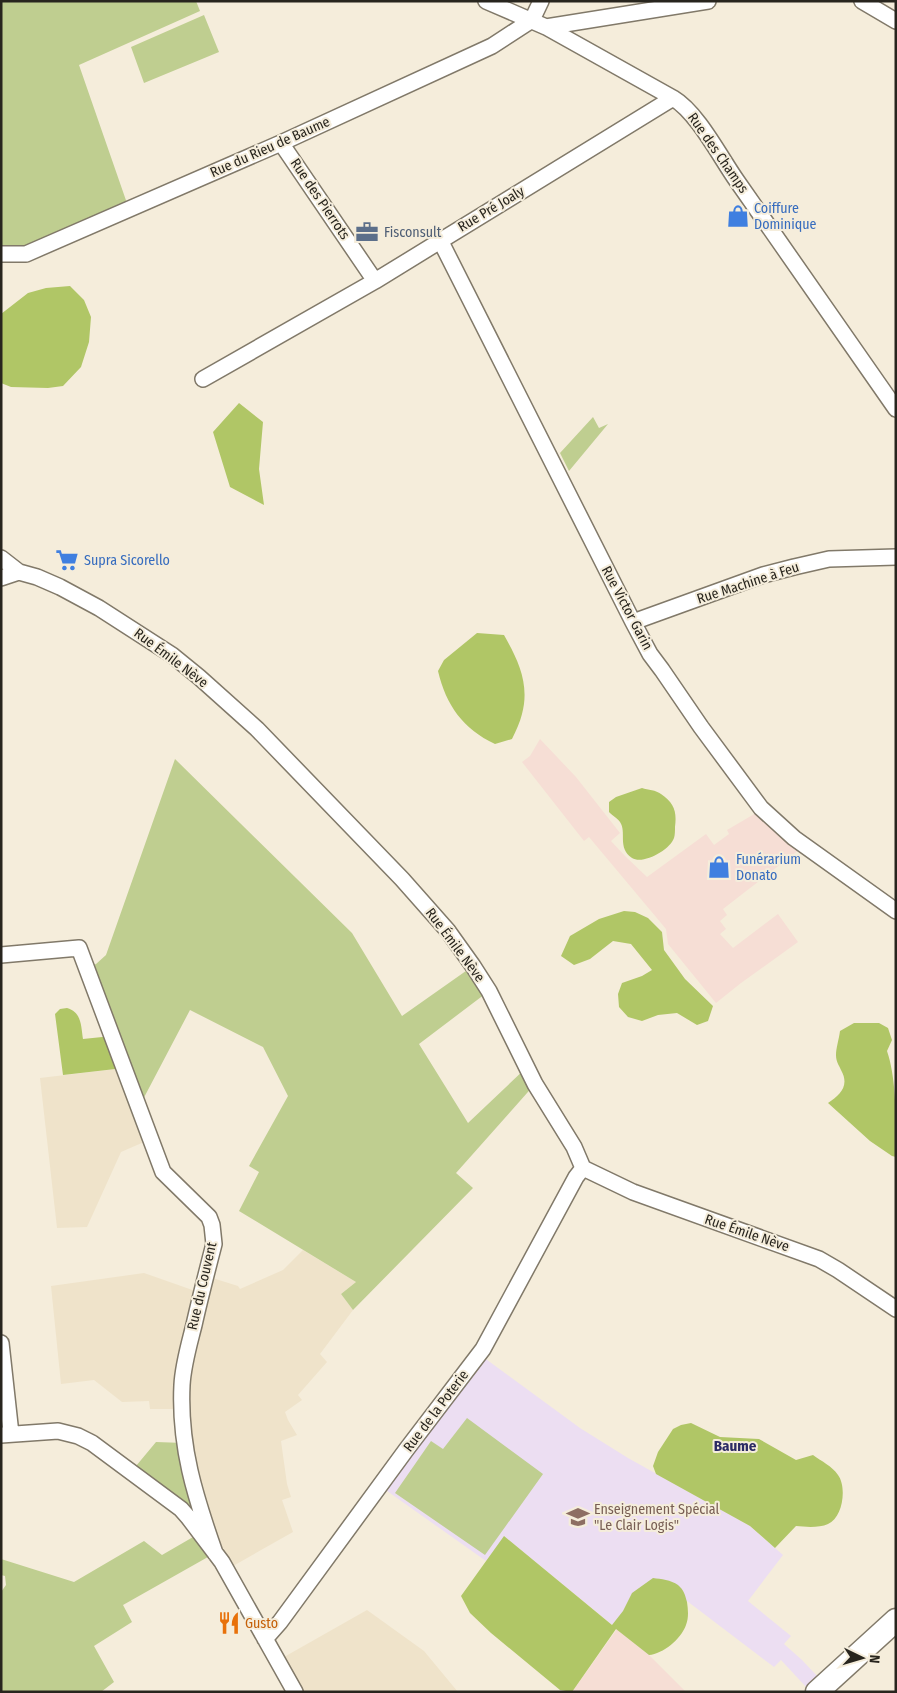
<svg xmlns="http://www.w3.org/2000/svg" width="897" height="1693" viewBox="0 0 897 1693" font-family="'Fira Sans Condensed',sans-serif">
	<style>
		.commercial { fill: #f6ded5 }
		.built { fill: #efe3ca }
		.education { fill: #ecdef2 }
		.green { fill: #bfce90 }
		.forest { fill: #b0c666 }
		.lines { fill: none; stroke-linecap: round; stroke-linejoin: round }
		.street-casing { stroke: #817969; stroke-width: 18 }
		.secondary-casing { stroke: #817969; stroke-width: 25 }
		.street { stroke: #fff; stroke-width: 15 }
		.secondary { stroke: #fff; stroke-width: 22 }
		.labels { text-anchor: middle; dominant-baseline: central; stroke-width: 4; stroke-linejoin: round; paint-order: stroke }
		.street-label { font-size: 14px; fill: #28251e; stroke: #f5eddb }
		.shop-label { font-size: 14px; fill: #366cbe; stroke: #f5eddb; text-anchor: start }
		.service-label { font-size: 14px; fill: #4e5e75; stroke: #f5eddb; text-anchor: start }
		.education-label { font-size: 14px; fill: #785e54; stroke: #f5eddb; text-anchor: start }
		.food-label { font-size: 14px; fill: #c56008; stroke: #f5eddb; text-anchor: start }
		.neighbourhood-label { font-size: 15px; font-weight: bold; fill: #2b2a64; stroke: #f5eddb }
	</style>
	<rect width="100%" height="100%" fill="#f5eddb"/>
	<!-- commercial -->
	<path class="commercial" d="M540,739L576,777L620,833L611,841L625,856L647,877L706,834L714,845L729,834L727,830L756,813L777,833L799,850L723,909L727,915L720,921L726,929L720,934L733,948L778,914L798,942L741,983L716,1003L668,944L666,929L589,837L584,841L522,762L530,756Z
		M617,1629L649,1655L686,1692H572Z"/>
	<!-- built -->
	<path class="built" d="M124,1068L151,1139L121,1152L87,1227L57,1228L40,1078Z
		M303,1250L356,1282L341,1294L353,1310L320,1354L327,1362L298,1395L302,1400L285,1412L288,1420L297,1435L281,1441L287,1484L291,1497L282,1500L293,1532L226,1570L215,1553L182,1409H150L149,1401L122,1402L94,1380L61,1384L51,1286L144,1273L201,1293L206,1276L238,1286L240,1289L283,1270Z
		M367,1610L424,1651L458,1692H295L277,1661Z"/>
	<!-- education -->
	<path class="education" d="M479,1354L580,1428L628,1458L750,1526L783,1555L748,1601L791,1636L784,1644L802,1660L819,1678L807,1688L781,1660L774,1667L687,1601L649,1655L505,1537L486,1561L380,1486Z"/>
	<!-- green -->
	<path class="green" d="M1,1H196L200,11L79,65L129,209L26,254H1Z
		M204,15L219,52L144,83L131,47Z
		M593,417L599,428L608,424L569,471L560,453Z
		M175,759L352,933L402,1016L473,966L489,991L419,1044L468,1123L527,1067L535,1084L456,1173L473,1188L353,1310L341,1294L356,1282L239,1211L259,1172L249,1166L288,1096L263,1047L190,1010L139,1107L87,968L96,964L106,955Z
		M467,1418L543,1474L485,1555L395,1493L431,1441L443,1449Z
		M156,1442L184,1443L215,1553L123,1605L132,1622L94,1646L114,1682L101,1692H1V1592L6,1585L5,1576L1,1575V1559L74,1582L144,1541L162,1555L200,1533L131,1472Z"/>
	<!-- forest -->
	<path class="forest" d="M70,286L84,300L91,317L89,342L81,367L63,386L48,388L11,387L1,383V314L28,293L46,288Z
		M239,403L263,422L259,469L264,505L230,487L213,432Z
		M477,633L504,635C518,660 530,684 522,714C520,722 516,731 512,739L495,744C463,729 446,705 438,671L444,660Z
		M642,788C648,790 656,790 661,794C674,803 677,811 675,827C675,830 675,835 674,838C670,850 643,865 632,858C617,848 627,832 620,822C618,819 612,815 609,812V802L616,797Z
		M624,911L635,912L648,918L662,932L664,950L685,979L713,1006L708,1021L697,1025L677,1013L658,1015L642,1021L628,1017L619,1007L618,994L622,983L642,976L652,970L631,944L613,941L590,959L574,965L561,956L570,936L599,919Z
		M67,1008C82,1012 81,1027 83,1039L112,1036L124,1068L63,1075L55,1014L60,1009Z
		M854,1023H879L888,1028L892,1040L887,1051C897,1080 896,1125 896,1157L892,1156L870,1141L828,1103C840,1095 850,1086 841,1070C839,1065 836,1062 836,1055C836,1048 839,1039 840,1031Z
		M691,1423L720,1437L759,1439L796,1460L813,1455C821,1461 832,1466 838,1475C847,1487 843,1518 828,1524C819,1528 806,1527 796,1526L775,1548L750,1526L656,1474L653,1466L658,1452L673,1429L681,1425Z
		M504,1536L612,1625L623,1611L632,1593L653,1578C661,1579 671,1580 678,1585C684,1590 685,1595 687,1602C688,1610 689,1617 686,1625C681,1639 663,1654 649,1655L616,1629L572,1692L560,1690L491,1633L470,1613L461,1596Z"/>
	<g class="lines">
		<defs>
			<path id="street" d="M486,1L546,27L673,98C698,113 720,157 737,181C790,257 843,333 896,409
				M862,1L896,21
				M546,27L708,1
				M281,143L375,281
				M440,240L633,622L650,654L662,670L701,727L761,808L794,838L896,911
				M1,254H26L281,143L492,46L532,20L541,1
				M203,379L375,281L673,98
				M1,558L19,572L37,577L60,587L99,608L172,655L199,677L257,729L402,879L448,931L473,966L489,991L535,1084L574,1147L583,1168L633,1192L819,1259L838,1270L896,1309
				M1,578L19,572
				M633,622L763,575L794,567L829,559L896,557
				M1,955L79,948L163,1172L209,1217L212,1225L214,1244C207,1271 200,1298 194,1325C189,1345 183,1365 182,1385C179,1446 195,1496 215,1553
				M1,1343L11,1434
				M1,1435L58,1431L78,1436L92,1443L181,1509L188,1517L222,1562L295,1692
				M265,1639L280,1622L406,1450L483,1349L576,1177L583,1168"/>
			<path id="secondary" d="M817,1692L896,1620"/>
		</defs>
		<!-- street casing -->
		<use href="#street" class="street-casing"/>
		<!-- secondary casing -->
		<use href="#secondary" class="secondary-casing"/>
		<!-- street -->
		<use href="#street" class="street"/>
		<!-- secondary -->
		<use href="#secondary" class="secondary"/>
	</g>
	<!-- icons -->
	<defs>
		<symbol id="shop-bare" viewBox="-9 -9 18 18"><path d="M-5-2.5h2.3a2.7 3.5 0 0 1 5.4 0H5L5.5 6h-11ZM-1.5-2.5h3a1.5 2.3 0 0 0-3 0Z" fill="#3f7fe0" stroke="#f5eddb" stroke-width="2.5" paint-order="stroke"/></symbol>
		<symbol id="office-bare" viewBox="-9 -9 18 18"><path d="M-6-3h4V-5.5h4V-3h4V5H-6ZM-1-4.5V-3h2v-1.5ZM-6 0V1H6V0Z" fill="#5c6f8a" stroke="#f5eddb" stroke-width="2.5" paint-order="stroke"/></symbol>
		<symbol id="supermarket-bare" viewBox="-9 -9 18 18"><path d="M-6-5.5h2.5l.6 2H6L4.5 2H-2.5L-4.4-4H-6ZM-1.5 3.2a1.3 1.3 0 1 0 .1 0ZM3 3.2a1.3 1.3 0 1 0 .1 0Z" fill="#3f7fe0" stroke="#f5eddb" stroke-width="2.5" paint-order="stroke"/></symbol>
		<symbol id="school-bare" viewBox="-9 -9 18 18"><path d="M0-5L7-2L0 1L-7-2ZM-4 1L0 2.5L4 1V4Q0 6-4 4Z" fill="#8d6e63" stroke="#f5eddb" stroke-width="2.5" paint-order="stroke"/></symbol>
		<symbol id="restaurant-bare" viewBox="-9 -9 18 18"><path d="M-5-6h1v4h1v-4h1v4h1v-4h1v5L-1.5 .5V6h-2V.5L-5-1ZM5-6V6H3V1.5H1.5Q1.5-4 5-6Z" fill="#e8710a" stroke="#f5eddb" stroke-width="2.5" paint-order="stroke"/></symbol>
	</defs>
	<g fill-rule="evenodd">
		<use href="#shop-bare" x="722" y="200" width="32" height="32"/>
		<use href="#office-bare" x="351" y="216" width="32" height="32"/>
		<use href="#supermarket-bare" x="51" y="544" width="32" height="32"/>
		<use href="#shop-bare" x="703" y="851" width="32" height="32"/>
		<use href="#school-bare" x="562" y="1501" width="32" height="32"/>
		<use href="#restaurant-bare" x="213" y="1607" width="32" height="32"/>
	</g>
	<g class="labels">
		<!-- street labels -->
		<g class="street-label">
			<text transform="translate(270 147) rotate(-24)">Rue du Rieu de Baume</text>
			<text transform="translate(718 153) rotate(55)">Rue des Champs</text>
			<text transform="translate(320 199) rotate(56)">Rue des Pierrots</text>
			<text transform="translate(491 209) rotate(-31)">Rue Pré Joaly</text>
			<text transform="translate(748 583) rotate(-18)">Rue Machine à Feu</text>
			<text transform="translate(627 608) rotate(62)">Rue Victor Garin</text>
			<text transform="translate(171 658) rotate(37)">Rue Émile Nève</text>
			<text transform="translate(455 945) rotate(53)">Rue Émile Nève</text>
			<text transform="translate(747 1233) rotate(19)">Rue Émile Nève</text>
			<text transform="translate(202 1286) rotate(-77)">Rue du Couvent</text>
			<text transform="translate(436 1411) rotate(-53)">Rue de la Poterie</text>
		</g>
		<!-- shop labels -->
		<g class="shop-label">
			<text x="754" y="208">Coiffure<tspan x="754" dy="16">Dominique</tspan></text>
			<text x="84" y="560">Supra Sicorello</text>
			<text x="736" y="859">Funérarium<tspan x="736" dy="16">Donato</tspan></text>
		</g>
		<!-- service labels -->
		<g class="service-label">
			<text x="384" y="232">Fisconsult</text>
		</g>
		<!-- education labels -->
		<g class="education-label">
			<text x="594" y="1509">Enseignement Spécial<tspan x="594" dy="16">"Le Clair Logis"</tspan></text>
		</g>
		<!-- food labels -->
		<g class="food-label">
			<text x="245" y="1623">Gusto</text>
		</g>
		<!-- neighbourhood labels -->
		<g class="neighbourhood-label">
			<text x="735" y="1446">Baume</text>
		</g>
	</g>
	<!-- border -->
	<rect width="897" height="1693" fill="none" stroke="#28251e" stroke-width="5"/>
	<!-- north arrow -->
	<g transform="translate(862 1658) rotate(95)" stroke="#f5eddb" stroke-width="4" paint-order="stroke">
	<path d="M0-4L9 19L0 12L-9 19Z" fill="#28251e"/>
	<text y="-8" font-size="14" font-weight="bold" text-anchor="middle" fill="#28251e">N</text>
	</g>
</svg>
